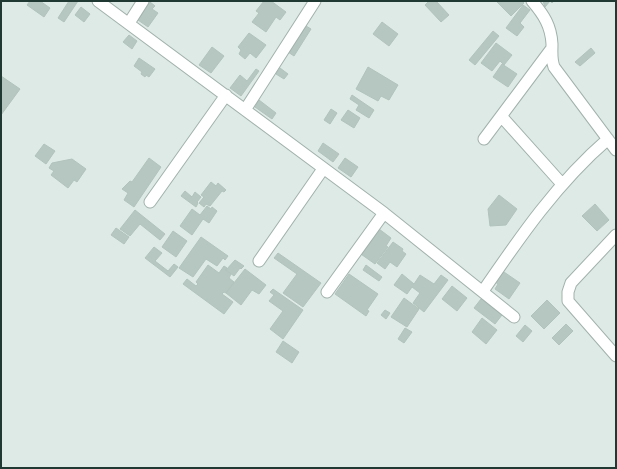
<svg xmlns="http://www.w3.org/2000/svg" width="617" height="469" viewBox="0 0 617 469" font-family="Helvetica,sans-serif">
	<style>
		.building { fill: #b6c7c1; stroke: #b1c3bc }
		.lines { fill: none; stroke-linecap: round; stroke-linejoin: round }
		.street-casing { stroke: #a1b1ac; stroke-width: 13 }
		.street { stroke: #fff; stroke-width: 11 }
	</style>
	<rect width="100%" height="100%" fill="#deeae5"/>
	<!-- building -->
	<path class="building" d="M30,1H40L50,8L44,17L27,5Z
		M69,1H78L64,22L58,18Z
		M264,1H271L286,12L280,20L276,17L266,32L252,22L259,13L256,11Z
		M429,1H436L449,15L441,22L425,5Z
		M498,1H522L524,3L511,16L497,2Z
		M543,1H554L552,3L550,1L545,7Z
		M150,2L155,6L152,9L158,13L148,27L138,20Z
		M523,5L530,10L520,23L524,27L517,36L506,28Z
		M81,7L90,14L84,22L75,15Z
		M382,22L398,34L389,46L373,34Z
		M306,26L311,29L294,56L288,52Z
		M493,31L499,36L475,65L469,60Z
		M249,33L266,45L256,58L250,53L245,59L239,54L241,50L238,47Z
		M129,35L137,41L132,49L123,42Z
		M496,43L512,55L504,65L500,61L492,71L481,63Z
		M212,47L224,56L211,73L199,65Z
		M591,48L595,53L580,66L575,62Z
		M139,58L155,69L149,77L146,75L145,77L141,74L142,72L134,66Z
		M502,64L517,74L508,87L493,77Z
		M368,67L398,85L389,100L381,96L378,101L356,89Z
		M280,68L288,74L284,79L276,74Z
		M256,69L259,71L241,96L230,88L240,75L247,81Z
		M1,76L20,89L1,115Z
		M352,95L374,110L369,118L356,110L359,105L350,99Z
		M259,100L276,113L272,119L255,107Z
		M331,109L337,113L330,124L324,120Z
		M348,110L360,118L354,128L341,120Z
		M323,143L339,154L333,162L318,151Z
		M44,144L55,151L46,164L35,156Z
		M149,158L161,167L134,207L124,200L128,193L122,189L130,181L132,182Z
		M345,158L358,167L351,177L338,168Z
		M72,159L86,169L77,182L74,180L68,188L51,175L54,171L49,168L52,163Z
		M211,182L216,186L218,183L226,190L224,192L222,191L210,206L206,204L204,207L199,203L204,197L201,195Z
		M185,191L192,197L195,192L201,197L197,202L198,203L196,207L181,196Z
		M499,195L517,209L506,225L490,226L488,209Z
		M595,204L609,220L597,231L582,216Z
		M207,206L211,209L212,207L217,211L209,223L203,219L192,235L180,226L192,209L200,215Z
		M135,210L165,234L160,240L140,224L130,236L120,229Z
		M116,228L129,237L124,244L111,235Z
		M379,229L391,238L386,246L388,247L375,264L358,252Z
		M173,231L187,241L176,257L162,247Z
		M201,237L228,256L225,260L223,258L217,266L206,259L193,277L179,268Z
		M393,242L403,249L402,251L406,254L397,267L390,262L385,269L377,263Z
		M154,247L162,253L155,261L168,271L174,264L178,267L170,277L145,258Z
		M278,253L321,283L303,307L283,293L297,274L274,258Z
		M235,260L244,266L241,269L240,268L234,276L226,270Z
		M208,265L219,273L224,266L227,268L225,270L231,274L229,278L234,282L226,293L224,292L222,294L233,302L224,314L183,284L187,279L196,286L198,284L196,282Z
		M366,265L382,277L379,281L363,270Z
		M245,269L266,285L259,294L252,290L241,305L226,293Z
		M501,270L520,283L509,299L495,289L498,284L494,281Z
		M349,274L378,294L367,310L369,311L366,316L335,294Z
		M402,274L414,284L420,275L434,284L441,275L448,280L424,312L413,303L420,293L412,287L407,294L394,285Z
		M452,286L467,298L457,311L442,299Z
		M273,289L303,310L283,339L270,329L283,311L269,301L274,295L270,292Z
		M404,298L419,309L407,327L391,317Z
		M481,299L502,315L495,324L474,308Z
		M547,300L560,313L544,329L531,316Z
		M385,310L390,313L386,319L381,315Z
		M482,318L497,330L486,344L472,332Z
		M566,324L573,331L559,345L552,338Z
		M525,325L532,331L523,342L516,336Z
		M405,328L412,332L404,343L398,339Z
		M283,341L299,352L292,363L276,352Z"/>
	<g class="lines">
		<defs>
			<path id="street" d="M98,1L384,213L514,317
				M532,1C544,15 551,26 552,44C552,52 551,59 554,67L616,150
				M129,23L143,1
				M245,110L315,1
				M501,116L562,184
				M484,139L552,48
				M150,202L226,95
				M616,235L571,283L568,292V301L616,356
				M259,261L323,169
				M483,291C520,237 557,183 608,139
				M327,292L384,213"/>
		</defs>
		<!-- street casing -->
		<use href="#street" class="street-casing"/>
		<!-- street -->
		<use href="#street" class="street"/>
	</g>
	<!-- border -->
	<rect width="617" height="469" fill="none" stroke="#203933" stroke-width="4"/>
</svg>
